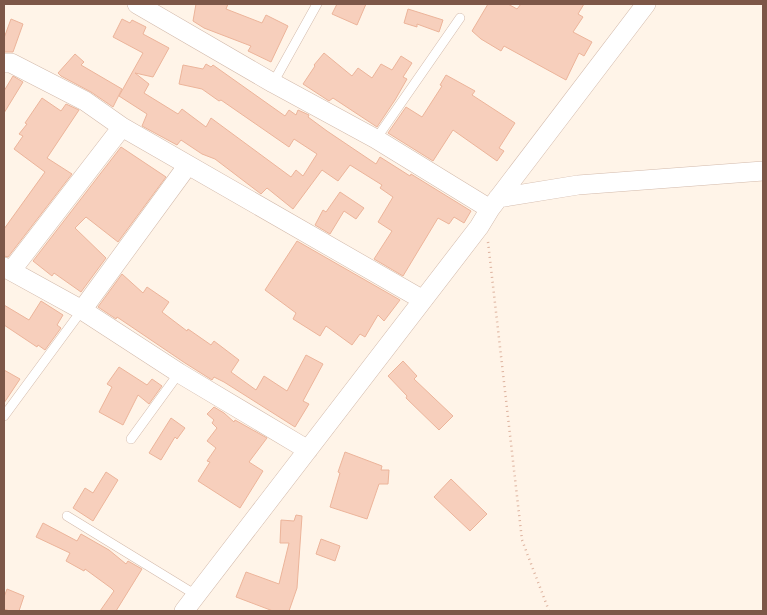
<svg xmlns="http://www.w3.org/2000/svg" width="767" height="615" viewBox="0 0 767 615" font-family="'IBM Plex Sans',sans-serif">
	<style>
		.building { fill: #f7cfbc; stroke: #ecb49a }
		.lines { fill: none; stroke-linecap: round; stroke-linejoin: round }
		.service-casing { stroke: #d3baab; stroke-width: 10 }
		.minor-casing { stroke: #d3baab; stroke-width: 20 }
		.path { stroke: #ddb29e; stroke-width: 2.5; stroke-dasharray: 1 4; stroke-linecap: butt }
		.service { stroke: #fff; stroke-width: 9 }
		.minor { stroke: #fff; stroke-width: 19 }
	</style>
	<rect width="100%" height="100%" fill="#fff4e8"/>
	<!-- building -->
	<path class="building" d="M196,4H228L226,9L262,23L266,15L288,26L271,62L248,51L251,46L204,28L193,21Z
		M337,4H366L357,25L332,14Z
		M488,4H508L517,9L521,4H584L578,14L583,17L573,32L592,42L584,56L579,53L566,80L504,46L501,51L481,39L472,31Z
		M408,9L443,20L439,32L417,24V27L404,23Z
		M11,19L23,24L13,52H4V38Z
		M122,19L130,23L132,20L146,27L143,34L169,48L153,77L135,73L149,84L144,93L178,114L182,109L206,127L211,118L291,177L296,170L303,176L317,154L294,139L289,147L221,100L219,101L202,89L179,84L183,65L203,69L206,64L211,67L213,65L285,116L289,110L296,115L298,110L309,115L308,117L327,131L376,164L380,157L410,176L411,174L471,211L464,223L454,217L449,224L438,218L403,276L374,259L392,231L378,222L393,197L380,188L382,185L350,165L338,181L322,170L293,209L267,188L261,194L215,159L202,154L181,140L177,145L142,126L147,114L119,96L143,53L113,37Z
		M324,53L352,76L358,68L372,78L381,64L392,70L401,56L412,63L403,77L407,79L395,100L377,127L333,98L329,101L303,84L315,66L314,65Z
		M75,54L84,62L81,65L122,89L113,107L91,92L61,76L58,73Z
		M446,75L475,91L472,95L515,123L499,148L504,151L497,161L453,130L433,161L388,133L406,107L422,117L442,86L440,85Z
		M13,76L23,82L4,113V91Z
		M42,98L61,111L66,104L79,110L47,158L72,174L8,257L4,256V229L45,172L14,149L23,136L19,134L27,124L25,123Z
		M121,147L166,177L118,242L86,217L75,228L106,258L81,292L54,273L52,276L33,261Z
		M340,192L364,208L356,219L344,211L330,234L315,225L323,210L326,212Z
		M297,241L400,300L384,321L378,315L365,337L360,334L352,345L326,326L320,336L293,319L296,313L265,290Z
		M122,274L143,293L147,287L169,302L162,312L187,331L188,329L211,345L214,341L239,360L231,372L256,390L264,376L287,391L306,355L323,364L303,401L309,404L295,427L224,382L214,377L212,380L185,363L117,317L116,319L98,307Z
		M41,301L63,315L57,325L61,328L45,350L38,345L37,347L4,325V305L29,320Z
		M403,361L417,376L414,379L453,416L439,430L406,398L407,396L388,376Z
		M119,367L147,385L152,379L162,386L149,404L138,395L123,425L99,412L112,387L107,384Z
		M4,370L20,379L4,403Z
		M214,407L224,413L234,422L235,420L267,438L249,462L263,471L240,508L198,481L210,462L207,461L216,448L207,441L217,428L212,423L214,420L207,414Z
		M171,418L185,428L177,439L175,437L161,460L149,453Z
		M345,452L382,466L381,470H389L388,484H379L367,519L330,507L340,473L338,472Z
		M106,472L118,480L93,521L73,508L85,488L93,493Z
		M451,479L487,514L470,531L434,497Z
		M296,515L302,516L297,588L289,611H273L236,597L246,572L279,584L289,543H280L281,520L294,521Z
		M43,523L77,541L81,534L109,550L126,564L128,561L142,569L116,611H100L114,591L111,588L85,569L84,571L66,561L70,553L36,537Z
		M321,539L340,546L335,561L316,554Z
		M7,589L24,596L19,611H10L4,609V597Z"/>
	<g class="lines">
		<defs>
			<path id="service" d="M273,83L317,4
				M376,139L460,18
				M4,416L82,310
				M131,439L179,373
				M67,516L196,595"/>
			<path id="minor" d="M137,4L273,83L376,139L490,209
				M4,63H11L85,101L122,127L423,300
				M498,198L578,185L763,171
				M4,267L82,310L179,373L308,450
				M11,271L122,127
				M82,310L188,165
				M184,611L479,227L490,209L646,4"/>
		</defs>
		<!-- service casing -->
		<use href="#service" class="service-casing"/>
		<!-- minor casing -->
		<use href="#minor" class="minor-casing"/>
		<!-- path -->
		<path class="path" d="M488,242L522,540L549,611"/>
		<!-- service -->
		<use href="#service" class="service"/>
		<!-- minor -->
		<use href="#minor" class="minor"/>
	</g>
	<!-- border -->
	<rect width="767" height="615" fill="none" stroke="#7d5748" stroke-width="10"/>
</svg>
